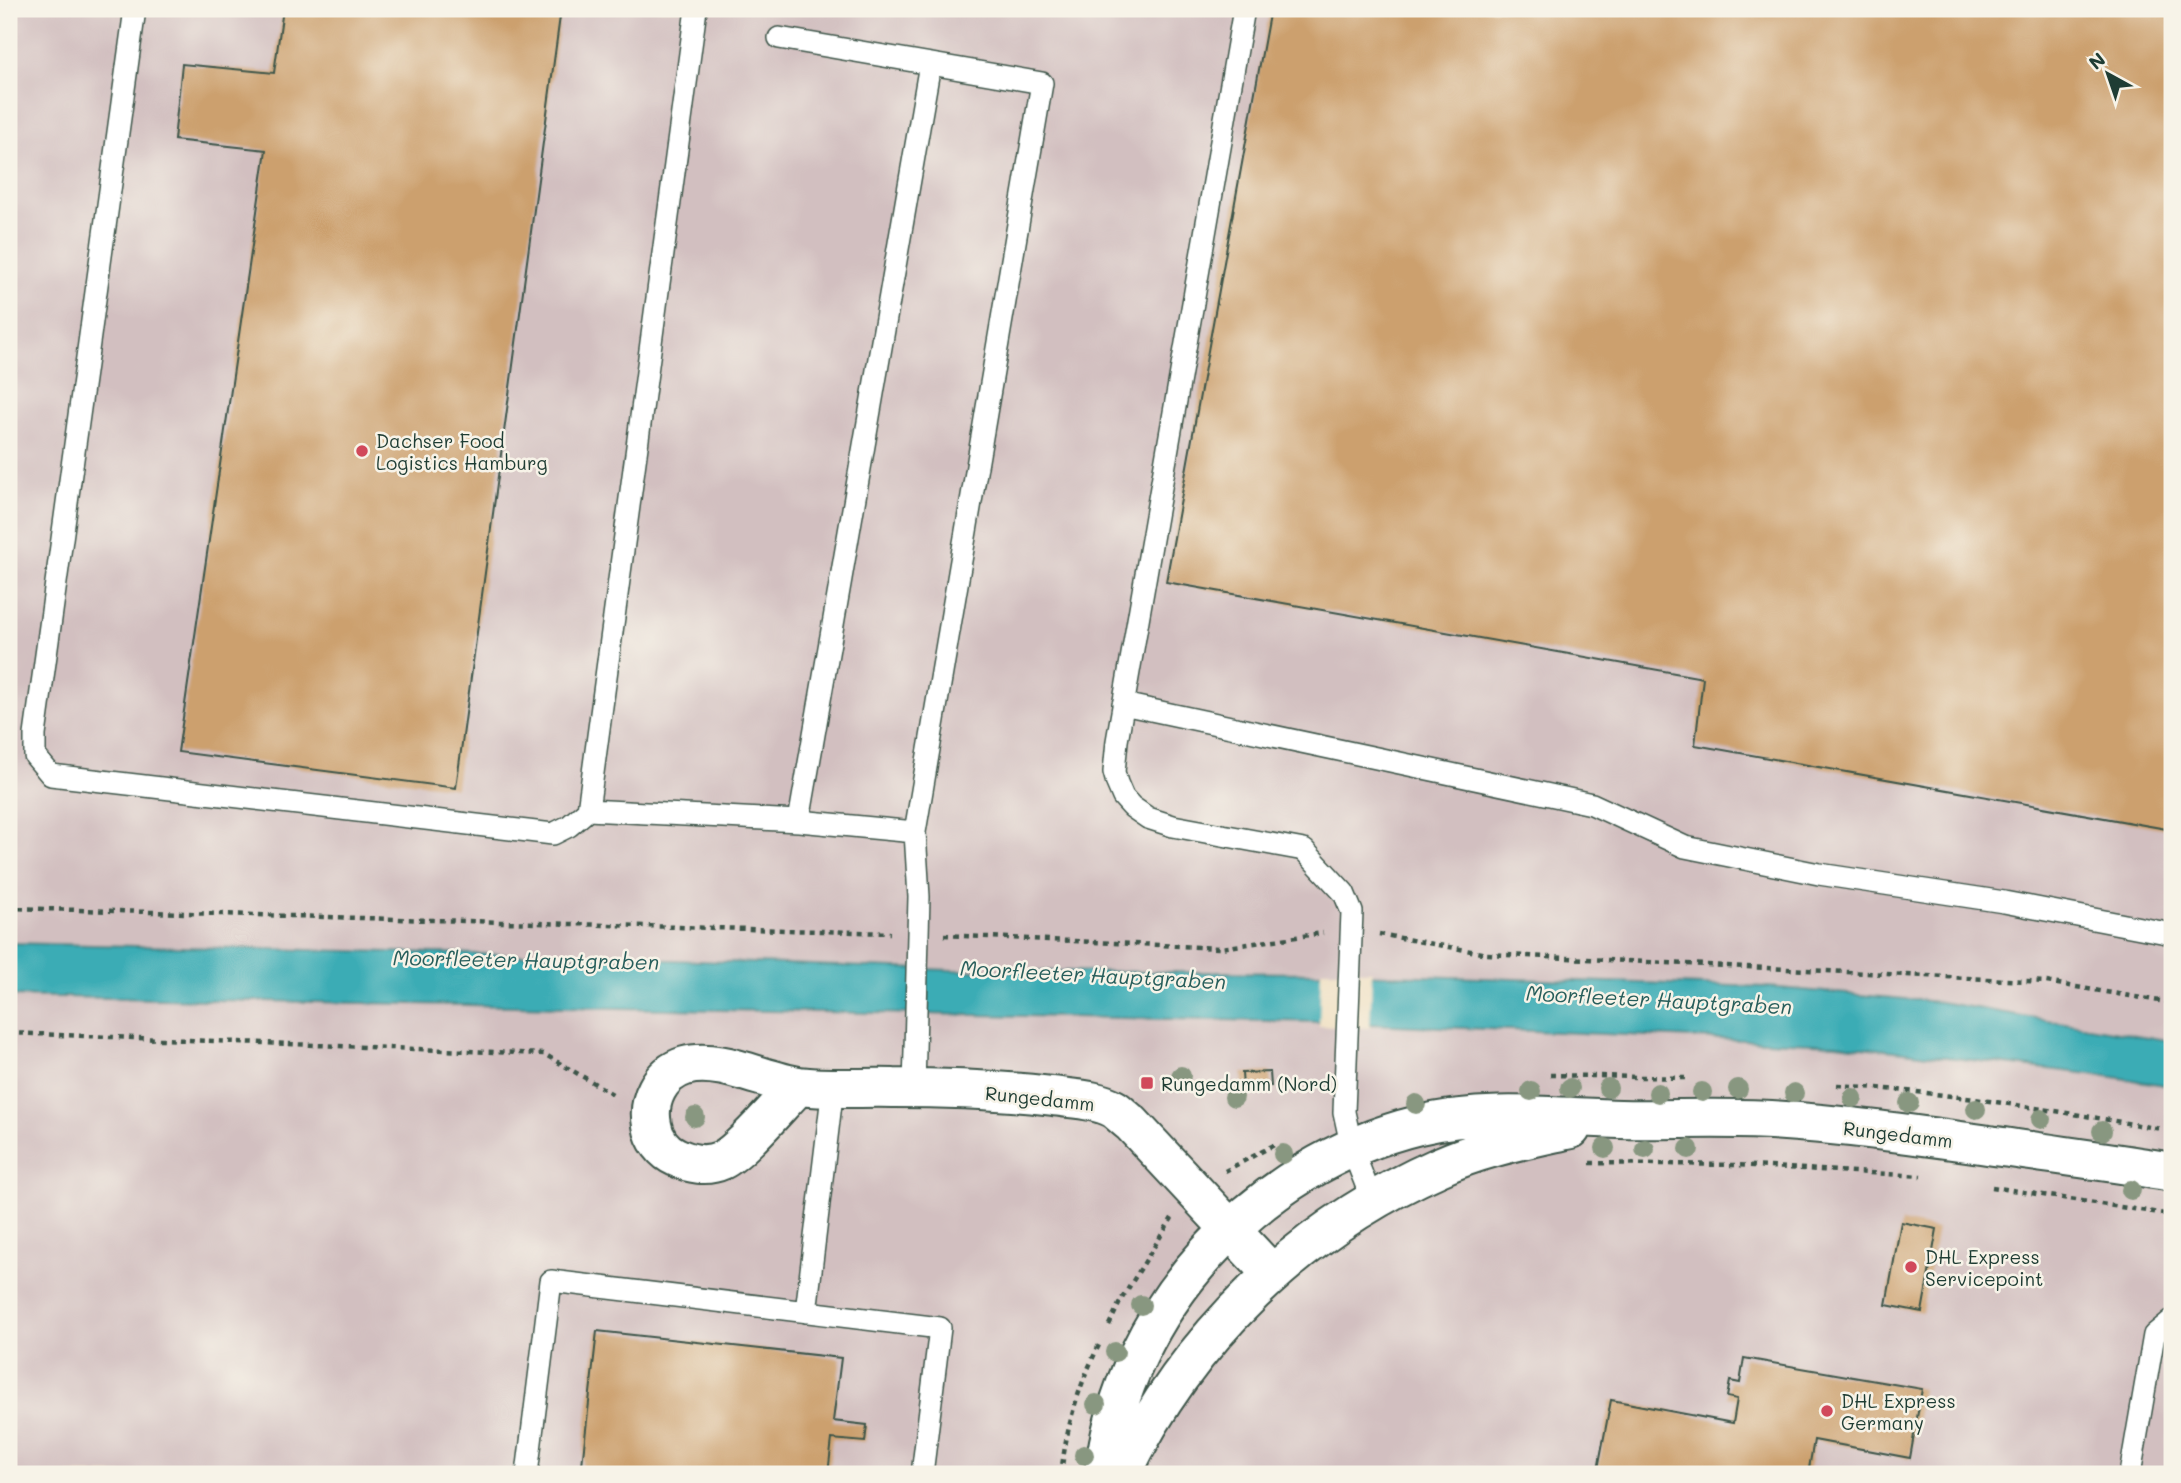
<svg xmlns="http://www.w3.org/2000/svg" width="2181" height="1483" viewBox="0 0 2181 1483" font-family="Mali,sans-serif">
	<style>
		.industrial { fill: #d2bfc0 }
		.water { fill: #3bacb5; stroke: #2d7474; stroke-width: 2 }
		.pier { fill: #f0e0c2 }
		.building { fill: #cca06e }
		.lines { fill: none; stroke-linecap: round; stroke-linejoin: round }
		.lane-casing { stroke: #3e5549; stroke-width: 24 }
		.street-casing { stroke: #3e5549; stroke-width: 42 }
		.path { stroke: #3e5549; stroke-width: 4.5; stroke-dasharray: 5 5; stroke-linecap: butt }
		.lane { stroke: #fff; stroke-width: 21 }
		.street { stroke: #fff; stroke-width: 38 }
		.tree { fill: #889780 }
		.poi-dot { fill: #d1495b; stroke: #f7f3e8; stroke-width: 2.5 }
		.labels { text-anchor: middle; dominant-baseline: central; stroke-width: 5; stroke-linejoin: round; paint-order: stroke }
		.poi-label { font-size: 19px; fill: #1f3d34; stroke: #f7f3e8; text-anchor: start }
		.street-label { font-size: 19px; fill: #1f3d34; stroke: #f7f3e8 }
		.water-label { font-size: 21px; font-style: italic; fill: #275e5b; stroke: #f7f3e8 }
	</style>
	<rect width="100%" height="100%" fill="#f7f3e8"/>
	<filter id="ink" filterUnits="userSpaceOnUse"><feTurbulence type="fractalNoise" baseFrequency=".0143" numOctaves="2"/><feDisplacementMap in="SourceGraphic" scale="14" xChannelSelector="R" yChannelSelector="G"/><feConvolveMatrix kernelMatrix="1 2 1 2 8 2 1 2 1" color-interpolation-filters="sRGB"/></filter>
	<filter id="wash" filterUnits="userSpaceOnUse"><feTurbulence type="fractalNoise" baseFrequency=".00686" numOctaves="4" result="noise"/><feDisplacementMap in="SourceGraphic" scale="28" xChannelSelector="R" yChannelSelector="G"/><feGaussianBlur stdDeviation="1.57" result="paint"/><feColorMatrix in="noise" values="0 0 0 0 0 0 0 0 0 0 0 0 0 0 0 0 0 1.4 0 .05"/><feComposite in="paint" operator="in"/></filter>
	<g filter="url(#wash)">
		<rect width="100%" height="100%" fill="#f0e0c2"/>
		<!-- industrial -->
		<path class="industrial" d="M9,9H2172V1474H9Z"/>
		<!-- water -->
		<path class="water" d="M9,943L559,956L979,971L1326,973L1767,987L1940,1002L2172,1041V1086L2107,1076L1836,1044L1322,1022L9,996Z"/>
		<!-- pier -->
		<path class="pier" d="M1321,970L1372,971L1370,1028L1319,1026Z"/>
		<g id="blocks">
			<!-- building -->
			<path class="building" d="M283,9H561L456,788L178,752L266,150L174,140L182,64L274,73Z
				M1270,9H2172V830L1695,745L1703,678L1166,582Z
				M1270,1072L1271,1086L1243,1088L1242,1073Z
				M1901,1222L1937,1229L1922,1312L1886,1305Z
				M597,1331L841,1358L833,1421L867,1425L865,1442L832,1439L828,1474H581Z
				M1744,1358L1922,1389L1910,1458L1814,1440L1808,1474H1597L1611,1400L1733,1423L1737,1399L1727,1397L1730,1381L1740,1383Z"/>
		</g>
	</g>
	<g filter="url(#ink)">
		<use href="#blocks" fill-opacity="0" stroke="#3e5549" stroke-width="2"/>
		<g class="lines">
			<defs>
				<path id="lane" d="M135,9L35,735V756L51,775L553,834L569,826L588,810L696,9
					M1244,9L1117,741L1114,772L1117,783L1123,797L1132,807L1148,818L1173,826L1304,850L1344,893L1352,912L1344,1112L1352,1149L1372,1200
					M779,38L1042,83L915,832L919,897L914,1088
					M1123,704L1592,804L1685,847L1819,874L2004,902L2172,934
					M588,810L799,821L930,64
					M799,821L915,832
					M806,1312L833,1087
					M527,1474L551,1281L940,1328L922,1474
					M2130,1474L2154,1335L2172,1320"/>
				<path id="street" d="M798,1086C781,1103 741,1151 722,1160C707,1167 690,1164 676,1157C664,1152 654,1139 652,1125C647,1101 659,1074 685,1066C719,1056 764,1081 799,1086C830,1090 863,1087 894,1088C946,1088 1001,1090 1053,1096C1073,1099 1096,1099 1114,1109C1120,1113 1125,1119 1131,1123L1272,1274
					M1104,1474C1122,1309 1258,1164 1419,1125C1485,1109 1552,1117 1620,1119C1670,1120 1721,1117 1771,1120C1851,1125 1931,1137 2010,1148C2064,1156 2118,1163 2172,1172
					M1122,1474C1187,1338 1301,1228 1439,1167C1480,1148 1527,1139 1571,1129"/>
			</defs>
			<!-- lane casing -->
			<use href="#lane" class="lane-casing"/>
			<!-- street casing -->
			<use href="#street" class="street-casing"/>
			<!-- path -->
			<path class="path" d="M9,908L890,933
				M1379,934L1487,954L2046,982L2172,1003
				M944,935L1221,948L1323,933
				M9,1033L544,1054L616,1096
				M1550,1075L1685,1078
				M1837,1085C1946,1092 2053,1110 2161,1129
				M1590,1163L1737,1165L1921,1176
				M1225,1171L1276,1144
				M1992,1187L2172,1215
				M1109,1325L1121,1300L1172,1218
				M1061,1474C1067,1425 1077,1390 1099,1345"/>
			<!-- lane -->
			<use href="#lane" class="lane"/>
			<!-- street -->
			<use href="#street" class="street"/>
		</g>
		<!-- trees -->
		<g class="tree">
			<circle cx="1181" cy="1076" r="10"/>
			<circle cx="1570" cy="1088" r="10"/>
			<circle cx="1608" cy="1088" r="10"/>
			<circle cx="1738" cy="1089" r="10"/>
			<circle cx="1531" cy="1091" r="10"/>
			<circle cx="1702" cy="1092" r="10"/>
			<circle cx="1658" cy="1093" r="10"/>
			<circle cx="1794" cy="1093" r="10"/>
			<circle cx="1234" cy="1097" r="10"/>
			<circle cx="1853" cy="1098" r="10"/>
			<circle cx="1909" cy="1103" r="10"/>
			<circle cx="1416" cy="1104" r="10"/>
			<circle cx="1976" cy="1109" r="10"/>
			<circle cx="695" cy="1117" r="10"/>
			<circle cx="2041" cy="1119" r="10"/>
			<circle cx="2102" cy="1131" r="10"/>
			<circle cx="1605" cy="1148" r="10"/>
			<circle cx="1645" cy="1149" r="10"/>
			<circle cx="1689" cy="1149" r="10"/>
			<circle cx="1283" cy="1154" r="10"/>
			<circle cx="2131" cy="1190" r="10"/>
			<circle cx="1141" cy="1305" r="10"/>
			<circle cx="1115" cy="1352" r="10"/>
			<circle cx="1096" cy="1404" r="10"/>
			<circle cx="1084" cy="1455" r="10"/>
		</g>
	</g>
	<!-- markers -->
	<g class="poi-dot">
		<circle cx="362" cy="451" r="7"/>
		<rect x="1140" y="1076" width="14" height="14" rx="3.5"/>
		<circle cx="1911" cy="1267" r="7"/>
		<circle cx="1827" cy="1411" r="7"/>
	</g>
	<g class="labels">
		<!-- poi labels -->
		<g class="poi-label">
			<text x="376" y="440">Dachser Food<tspan x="376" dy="22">Logistics Hamburg</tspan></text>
			<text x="1161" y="1083">Rungedamm (Nord)</text>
			<text x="1925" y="1256">DHL Express<tspan x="1925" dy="22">Servicepoint</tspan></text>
			<text x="1841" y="1400">DHL Express<tspan x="1841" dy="22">Germany</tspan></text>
		</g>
		<!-- street labels -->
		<g class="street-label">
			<text transform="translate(1040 1098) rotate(6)">Rungedamm</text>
			<text transform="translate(1898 1134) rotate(7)">Rungedamm</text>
		</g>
		<!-- water labels -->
		<g class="water-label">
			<text transform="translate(526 959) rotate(1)">Moorfleeter Hauptgraben</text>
			<text transform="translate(1093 974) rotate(3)">Moorfleeter Hauptgraben</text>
			<text transform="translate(1659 999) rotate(3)">Moorfleeter Hauptgraben</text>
		</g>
	</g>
	<!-- margin -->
	<rect width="2181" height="1483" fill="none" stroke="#f7f3e8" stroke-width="35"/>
	<!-- north arrow -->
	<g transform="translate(2108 74) rotate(320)" stroke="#f7f3e8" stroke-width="5" paint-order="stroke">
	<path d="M0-5L12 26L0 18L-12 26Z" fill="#1f3d34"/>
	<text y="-10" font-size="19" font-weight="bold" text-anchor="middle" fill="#1f3d34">N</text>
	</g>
</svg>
